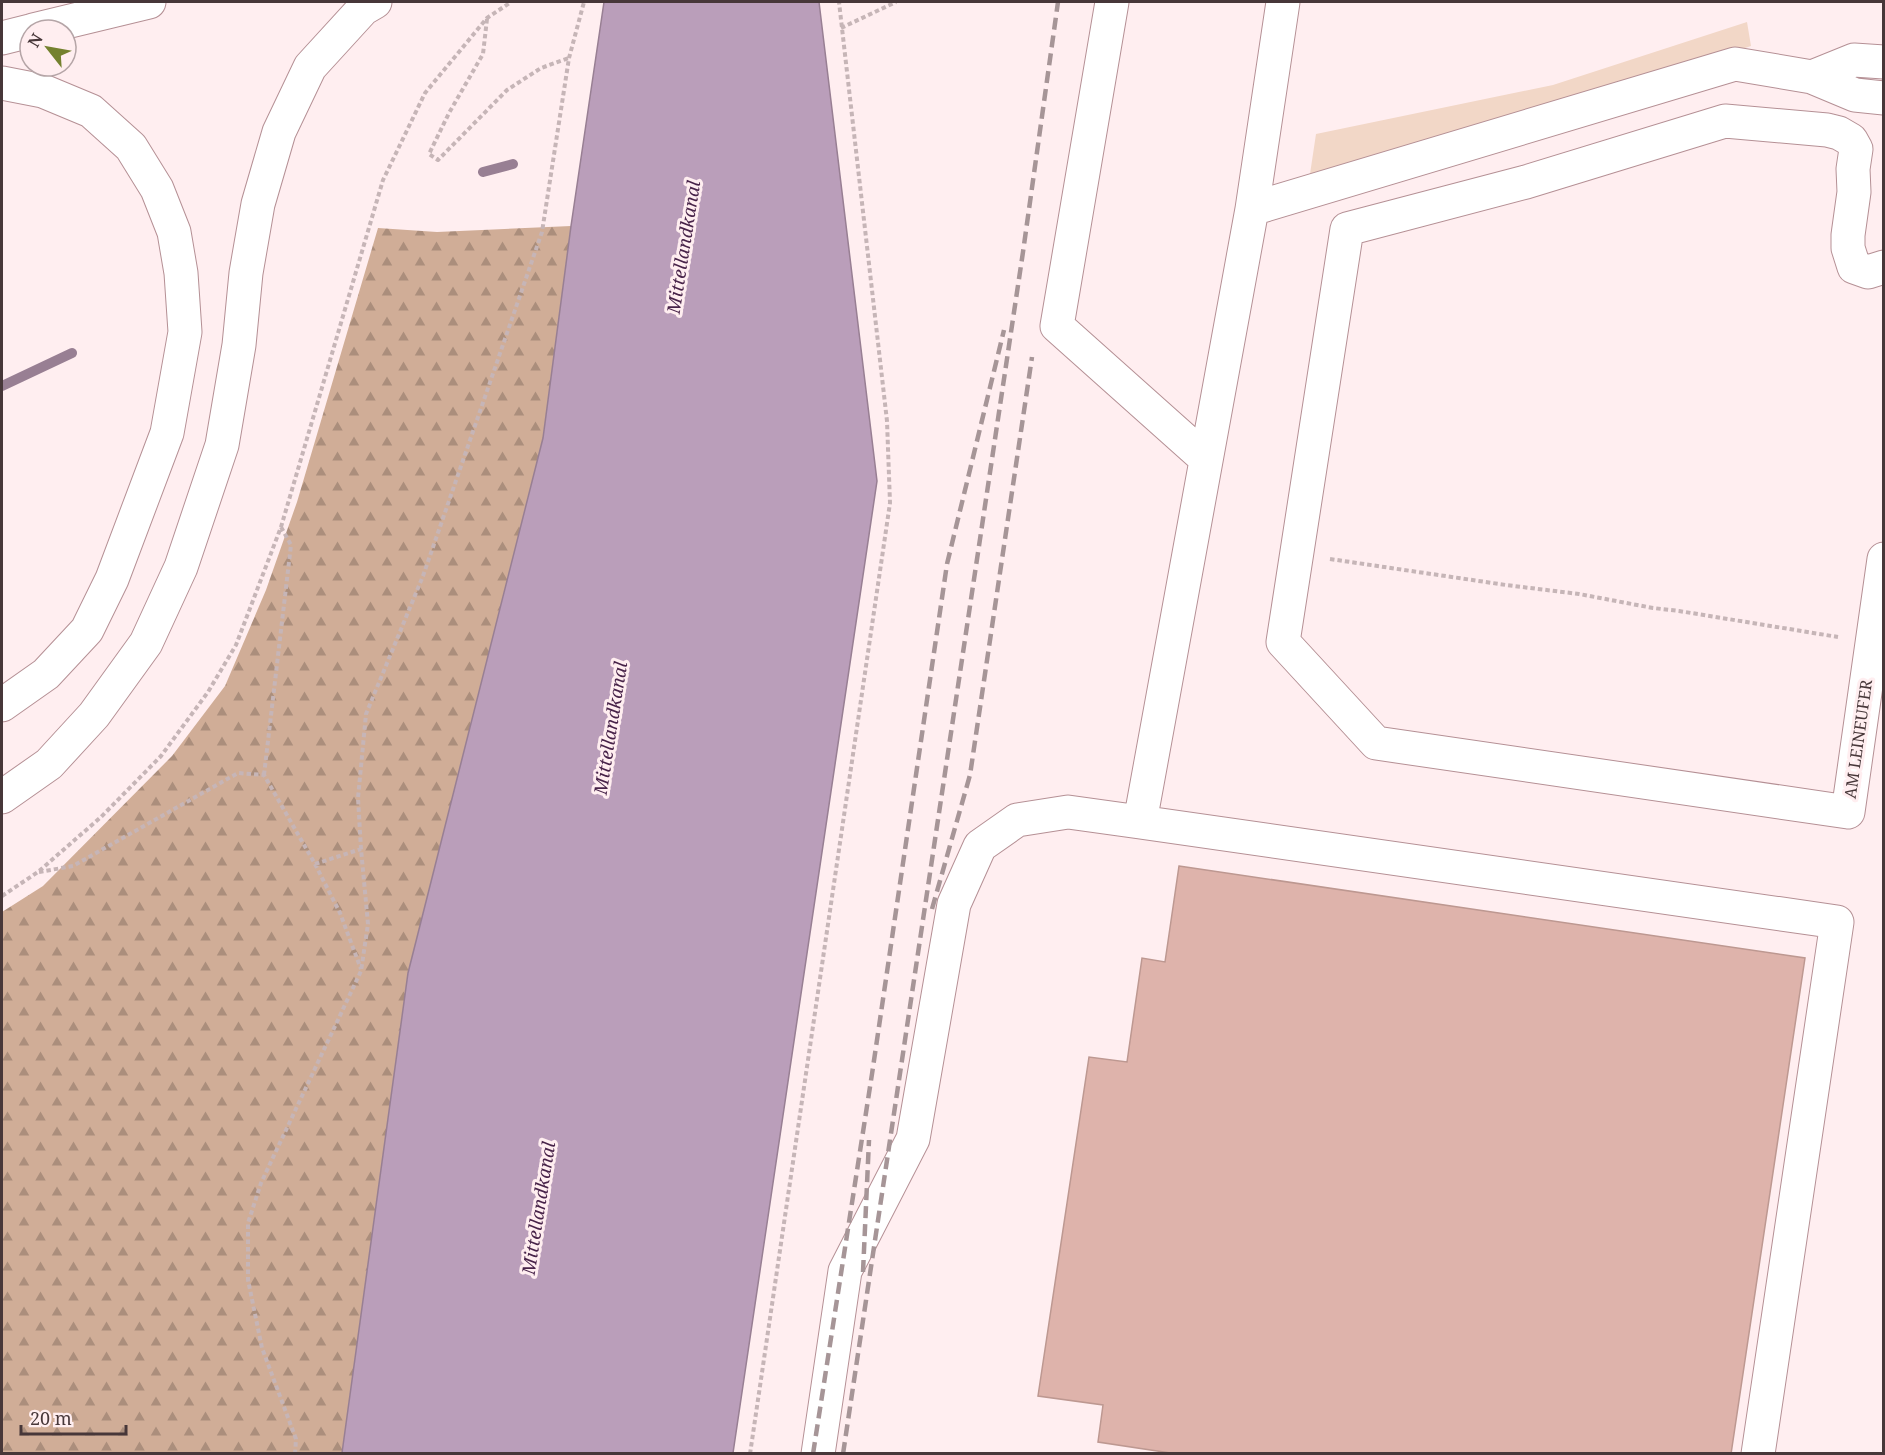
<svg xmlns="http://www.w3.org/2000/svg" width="1885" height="1455" viewBox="0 0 1885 1455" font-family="'Noto Serif',serif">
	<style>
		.green { fill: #f2d7c7 }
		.forest { fill: url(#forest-firs) }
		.water { fill: #ba9eba; stroke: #987f93; stroke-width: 1.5 }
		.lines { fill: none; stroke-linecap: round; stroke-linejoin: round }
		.stream { stroke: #987f93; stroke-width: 10 }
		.building { fill: #deb3ab; stroke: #bd9891; stroke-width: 1.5 }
		.minor-casing { stroke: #b59095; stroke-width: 35 }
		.highway-casing { stroke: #b59095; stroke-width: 35 }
		.path { stroke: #c6b5b7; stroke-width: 4; stroke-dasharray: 4.5 3; stroke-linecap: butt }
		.minor { stroke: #fff; stroke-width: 33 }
		.highway { stroke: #fff; stroke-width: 33 }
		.rail { stroke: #a69597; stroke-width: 4.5; stroke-dasharray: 12 6; stroke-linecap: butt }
		.labels { text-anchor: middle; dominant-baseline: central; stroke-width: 6; stroke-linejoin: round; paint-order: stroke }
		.street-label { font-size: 16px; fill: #473739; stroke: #ffeef0 }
		.water-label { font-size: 18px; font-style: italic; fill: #482349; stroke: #ffeef0 }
	</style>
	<defs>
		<pattern id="forest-firs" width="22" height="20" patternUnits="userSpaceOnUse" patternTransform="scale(1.5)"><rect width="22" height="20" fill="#d0ad97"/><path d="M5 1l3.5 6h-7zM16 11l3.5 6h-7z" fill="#ab8e7c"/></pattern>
	</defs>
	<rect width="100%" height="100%" fill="#ffeef0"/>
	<!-- green -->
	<path class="green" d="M1747,22L1751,46L1547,115L1310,174L1316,134L1553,85Z"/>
	<!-- forest -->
	<path class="forest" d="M571,226L543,438L408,973L342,1453L2,1454V912L43,886L172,756L225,686L266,590L297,502L378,228L437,232Z"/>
	<!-- water -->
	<path class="water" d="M604,2H819L877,481L733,1453H342L408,973L543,438L571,226Z"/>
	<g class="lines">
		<!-- stream -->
		<path class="stream" d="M483,172L513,164
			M2,386L72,353"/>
	</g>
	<!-- building -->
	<path class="building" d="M1179,866L1805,958L1731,1454H1177L1098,1442L1103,1405L1038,1396L1089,1057L1127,1062L1142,958L1165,962Z"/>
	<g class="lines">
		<defs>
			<path id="minor" d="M1112,2L1057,326L1206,459
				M1812,77L1854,60L1884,62
				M1252,209L1283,2
				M1884,267L1868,272L1854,267L1848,248V235L1854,192L1853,169L1856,149L1851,140L1839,133L1827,130L1725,121L1526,182L1347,229L1283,642L1376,743L1848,812L1884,559
				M818,1454L845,1271L913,1139L954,904L980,846L1017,820L1068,812L1140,822
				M1758,1454L1837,922L1140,822L1252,209L1735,64L1812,77L1855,95L1884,98"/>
			<path id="highway" d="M33,30L149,2
				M2,38L30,31
				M2,83L43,91L91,111L131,147L157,189L174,232L181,273L185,332L167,433L112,579L87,630L46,674L2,705
				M2,797L49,764L94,715L146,643L181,567L222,445L239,345L246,273L258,204L279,132L310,67L363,9L375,2"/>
		</defs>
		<!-- minor casing -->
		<use href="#minor" class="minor-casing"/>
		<!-- highway casing -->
		<use href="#highway" class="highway-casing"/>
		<!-- path -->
		<path class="path" d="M487,19L483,54L449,113L429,154L438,160L507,90L541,68L569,58
			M841,28L896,2
			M1330,559L1506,585L1579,594L1653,608L1679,611L1838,637
			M264,775L291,545L281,527
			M315,864L361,849
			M39,872L73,866L238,773L264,775L315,864L340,913L361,969
			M2,896L38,872L101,817L161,756L208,692L236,645L281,527L383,180L425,93L487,18L511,2
			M295,1454L296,1439L262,1348L248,1280V1223L261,1183L361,971L368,924L361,849L358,798L366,714L423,576L542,232L569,58L584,2
			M750,1454L890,503L887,421L839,2"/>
		<!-- minor -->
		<use href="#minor" class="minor"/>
		<!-- highway -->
		<use href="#highway" class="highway"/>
		<!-- rail -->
		<path class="rail" d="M932,909L970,775L1032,357
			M863,1272L869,1140
			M813,1454L872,1074L947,564L1004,330
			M843,1454L1023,252L1058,2"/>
	</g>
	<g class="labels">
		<!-- street labels -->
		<g class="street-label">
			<text transform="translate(1858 739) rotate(-82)">AM LEINEUFER</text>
		</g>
		<!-- water labels -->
		<g class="water-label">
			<text transform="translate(683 247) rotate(-81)">Mittellandkanal</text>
			<text transform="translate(610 728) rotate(-81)">Mittellandkanal</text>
			<text transform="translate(538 1208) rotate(-81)">Mittellandkanal</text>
		</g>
	</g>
	<!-- border -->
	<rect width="1885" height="1455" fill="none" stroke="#473739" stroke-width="6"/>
	<!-- north arrow -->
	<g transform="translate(48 48) rotate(301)"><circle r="28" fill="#ffeef0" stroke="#b5a5a7" stroke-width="1.5"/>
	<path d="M0-4.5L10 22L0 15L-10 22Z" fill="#74812e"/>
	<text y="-9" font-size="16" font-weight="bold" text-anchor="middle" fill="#473739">N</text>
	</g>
	<!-- scale -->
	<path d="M21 1425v9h105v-9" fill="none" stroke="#473739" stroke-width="3"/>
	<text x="30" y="1425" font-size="18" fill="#473739" stroke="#ffeef0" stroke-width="4.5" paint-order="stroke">20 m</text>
</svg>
